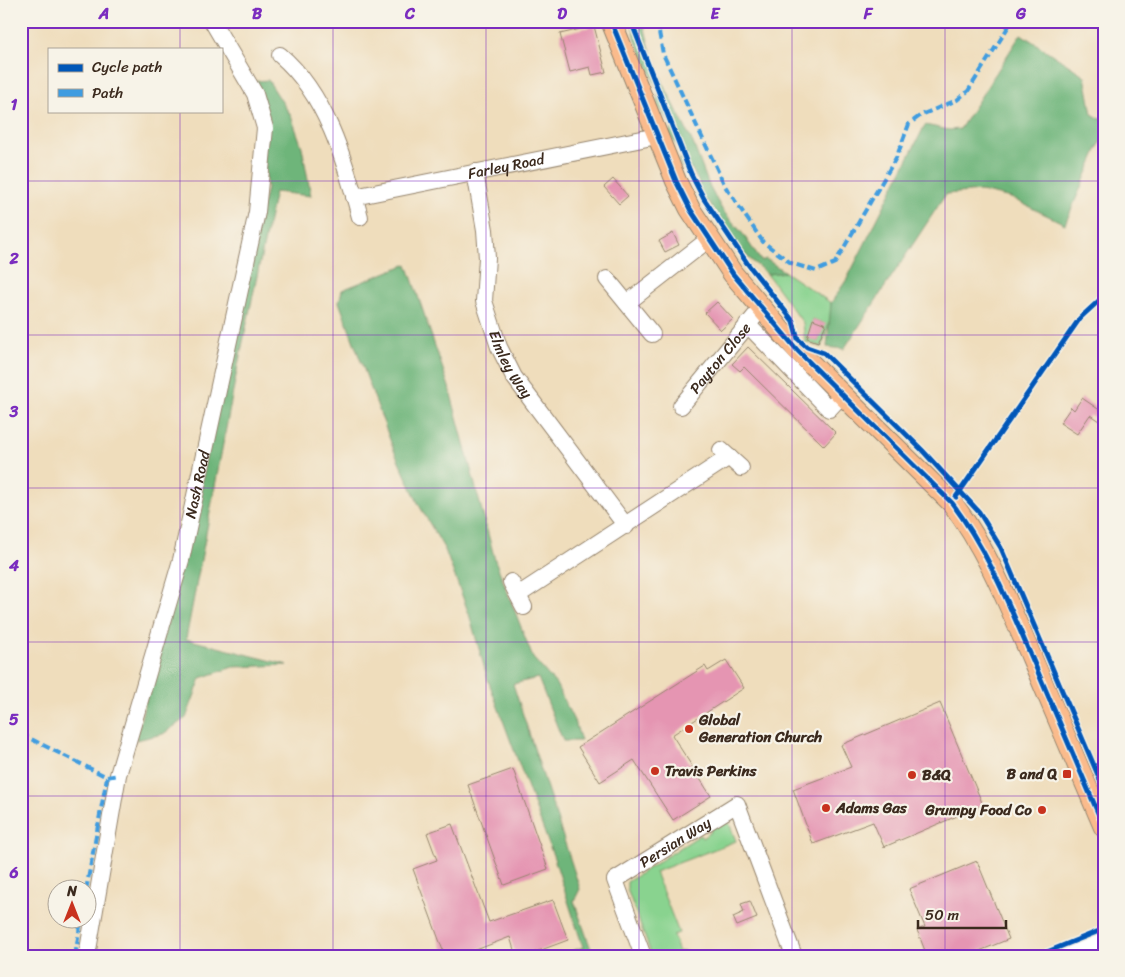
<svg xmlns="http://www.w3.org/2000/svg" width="1125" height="977" viewBox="0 0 1125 977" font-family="Sriracha,sans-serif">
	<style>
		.green { fill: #89d38f; stroke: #627e56; fill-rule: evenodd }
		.forest { fill: #6eb57a; stroke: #54704c }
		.building { fill: #e595b2 }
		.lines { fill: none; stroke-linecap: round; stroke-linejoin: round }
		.minor-casing { stroke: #95846d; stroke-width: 18 }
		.major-casing { stroke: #95846d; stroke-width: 22 }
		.minor { stroke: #fff; stroke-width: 16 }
		.major { stroke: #fabb8c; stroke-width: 20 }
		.quiet { stroke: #3f9ce0; stroke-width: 4; stroke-dasharray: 8 4; stroke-linecap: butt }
		.cycleway-casing { stroke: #f7f3e8; stroke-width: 8 }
		.cycleway { stroke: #0057b8; stroke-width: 5 }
		.grid { fill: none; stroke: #7b2cbf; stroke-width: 1; stroke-opacity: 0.55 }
		.poi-dot { fill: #c8321e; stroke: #f7f3e8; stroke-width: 2 }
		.labels { text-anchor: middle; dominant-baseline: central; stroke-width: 4.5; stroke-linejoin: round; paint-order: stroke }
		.street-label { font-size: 15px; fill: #3b2a1e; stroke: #f7f3e8 }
		.poi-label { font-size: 15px; font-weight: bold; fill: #3b2a1e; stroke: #f7f3e8; text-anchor: start }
		.neatline { fill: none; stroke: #7b2cbf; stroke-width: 2 }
		.grid-label { font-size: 16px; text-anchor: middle; font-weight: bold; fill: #7b2cbf }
	</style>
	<rect width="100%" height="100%" fill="#f7f3e8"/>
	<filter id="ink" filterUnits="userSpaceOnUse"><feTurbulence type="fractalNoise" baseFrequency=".02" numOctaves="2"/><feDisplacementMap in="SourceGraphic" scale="10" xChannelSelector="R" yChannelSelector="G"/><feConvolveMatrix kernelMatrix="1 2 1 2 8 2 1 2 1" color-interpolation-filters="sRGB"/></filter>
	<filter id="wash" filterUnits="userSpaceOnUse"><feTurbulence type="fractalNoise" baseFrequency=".0096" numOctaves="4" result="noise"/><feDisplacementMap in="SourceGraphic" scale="20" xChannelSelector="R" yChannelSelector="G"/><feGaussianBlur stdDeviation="1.12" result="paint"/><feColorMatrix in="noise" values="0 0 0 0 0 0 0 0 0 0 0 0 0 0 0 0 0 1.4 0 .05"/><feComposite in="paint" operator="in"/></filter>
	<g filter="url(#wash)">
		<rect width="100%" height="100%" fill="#efddbc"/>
		<!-- green -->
		<path class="green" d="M785,272L831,303V315L822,347L805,342L803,323L767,274ZM813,319L825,324L818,342L808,338Z
			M727,818L736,841L655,872L679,933L673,935L679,952L685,951L687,956H652L627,889V882L700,835L702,838L711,832L710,829Z"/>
		<!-- forest -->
		<path class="forest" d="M631,21H643L651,53L664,85L693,143L710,188L723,211L743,234L761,261L766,259L785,272L767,274L742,252L709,202L698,198L695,189L700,185L692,169H683L678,161L686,155C680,146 674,144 668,133L674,127L656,105L659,92L636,41Z
			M1021,34L1085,76L1092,114L1104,121V134L1065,224L1011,198L981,191L946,194L844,349L827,347L831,303L847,279L925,125L949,130L960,129Z
			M268,80L291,116L302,147L311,196L275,192L238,365L186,639L288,665L233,667L201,678L186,718L163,734L136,740L267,188L256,81Z
			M407,264L449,387L495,560L533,658L556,684L576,725L581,741H563L538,678L513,684L580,889L574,901L593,955L591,956H560L583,947L554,858L488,680L469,614L445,550L419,505L393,448L339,302L342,290Z"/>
		<g id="blocks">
			<!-- building -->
			<path class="building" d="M594,26L606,72L592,75L590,67L570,72L560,34Z
				M613,179L628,196L619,204L604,187Z
				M673,233L679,245L665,252L659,241Z
				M717,302L733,319L721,330L705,313Z
				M813,319L826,324L818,342L807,338Z
				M748,347L836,433L824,446L744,367L740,371L732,364Z
				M1082,398L1104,413L1099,421L1090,415L1077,434L1060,423L1071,407L1074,410Z
				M726,660L744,688L672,735L711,796L673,820L634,760L600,782L578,747L705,666L708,671Z
				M940,703L983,805L884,847L873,822L813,844L793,789L851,767L841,745Z
				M513,769L548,869L504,885L468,785Z
				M452,824L489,922L553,900L568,940L525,956H516L510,937L460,956H445L413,869L437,860L427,833Z
				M977,861L1009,939L967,956H927L917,930L925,927L909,889Z
				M750,901L757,918L737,926L733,917L744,912L741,904Z"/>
		</g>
	</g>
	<g filter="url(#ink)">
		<use href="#blocks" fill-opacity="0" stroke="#95846d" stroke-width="1"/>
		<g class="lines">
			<defs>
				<g id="minor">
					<path d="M280,55C326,94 345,161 360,217"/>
					<path id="s1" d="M475,172L485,230L487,258L484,301L499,347L514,377L626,526"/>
					<path id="s2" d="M354,197L657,136"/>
					<path d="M607,279L652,334"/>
					<path d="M627,303L709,239"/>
					<path d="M747,324L829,409L842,395"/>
					<path id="s3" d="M681,406L755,316"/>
					<path d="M721,450L741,468"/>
					<path d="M511,582L524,607"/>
					<path d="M518,595L729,457"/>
					<path id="s4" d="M87,956L118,775L181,560L257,212L265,128L255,94L212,21"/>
					<path id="s5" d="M643,956L615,880L737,804L794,956"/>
					<path d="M1064,956L1104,940"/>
				</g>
				<path id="major" d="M611,21L676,181L690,209L733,274L798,351L952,503C988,551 1008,603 1032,658C1056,714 1080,771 1104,827"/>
			</defs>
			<!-- minor casing -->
			<use href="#minor" class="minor-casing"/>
			<!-- major casing -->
			<use href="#major" class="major-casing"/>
			<!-- minor -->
			<use href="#minor" class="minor"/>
			<!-- major -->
			<use href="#major" class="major"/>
			<!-- quiet -->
			<path class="quiet" d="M657,21L663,54L725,186L763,242L791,263L816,271L835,263L897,156L909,124L921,115L957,100L968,91L1012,21
				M21,734L107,777L118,775
				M86,890L107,777
				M75,956L81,920"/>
			<defs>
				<path id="cycleway" d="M611,21L676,181L690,209L733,274L798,351L952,503C988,551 1008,603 1032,658C1056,714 1080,771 1104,827
					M631,21L691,174L704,199L747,263L793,321L798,339L807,347L824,353L922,450L979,512L1001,548L1104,789
					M956,497L1080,318L1104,296
					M1044,956L1047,952L1104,929"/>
			</defs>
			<!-- cycleway casing -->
			<use href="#cycleway" class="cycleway-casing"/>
			<!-- cycleway -->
			<use href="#cycleway" class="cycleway"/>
		</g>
	</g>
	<!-- grid -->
	<path class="grid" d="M180,21V49M333,21V956M486,21V956M639,21V956M792,21V956M945,21V956M180,111V956M21,181H1104M21,335H1104M21,488H1104M21,642H1104M21,796H1104"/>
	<!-- markers -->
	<g class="poi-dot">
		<circle cx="689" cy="729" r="5"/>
		<circle cx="655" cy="771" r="5"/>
		<rect x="1062" y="769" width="10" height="10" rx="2.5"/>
		<circle cx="912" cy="775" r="5"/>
		<circle cx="826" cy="808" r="5"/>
		<circle cx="1042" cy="810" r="5"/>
	</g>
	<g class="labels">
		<!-- street labels -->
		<g class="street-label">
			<text stroke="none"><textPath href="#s2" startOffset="155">Farley Road</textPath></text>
			<text stroke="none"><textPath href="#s3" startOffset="62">Payton Close</textPath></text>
			<text stroke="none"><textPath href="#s1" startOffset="199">Elmley Way</textPath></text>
			<text stroke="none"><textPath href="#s4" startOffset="485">Nash Road</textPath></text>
			<text stroke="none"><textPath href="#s5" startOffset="152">Persian Way</textPath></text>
		</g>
		<!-- poi labels -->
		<g class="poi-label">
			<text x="699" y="720">Global<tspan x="699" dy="17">Generation Church</tspan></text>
			<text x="665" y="771">Travis Perkins</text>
			<text x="1057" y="774" text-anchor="end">B and Q</text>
			<text x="922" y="775">B&amp;Q</text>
			<text x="836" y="808">Adams Gas</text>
			<text x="1032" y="810" text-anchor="end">Grumpy Food Co</text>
		</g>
	</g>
	<!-- margin -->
	<rect width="1125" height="977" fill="none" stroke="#f7f3e8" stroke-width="55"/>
	<!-- legend -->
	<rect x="48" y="48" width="175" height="65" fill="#f7f3e8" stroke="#aca397"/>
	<rect x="58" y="64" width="25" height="8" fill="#0057b8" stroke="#aca397"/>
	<text x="92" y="72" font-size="15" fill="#3b2a1e">Cycle path</text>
	<rect x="58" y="89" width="25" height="8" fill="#3f9ce0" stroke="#aca397"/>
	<text x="92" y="98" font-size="15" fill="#3b2a1e">Path</text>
	<!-- north arrow -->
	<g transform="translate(72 904)"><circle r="24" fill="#f7f3e8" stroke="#aca397"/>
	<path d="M0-4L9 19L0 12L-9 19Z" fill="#c8321e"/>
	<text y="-8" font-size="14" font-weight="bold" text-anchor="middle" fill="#3b2a1e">N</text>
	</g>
	<!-- scale -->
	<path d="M918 920v8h88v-8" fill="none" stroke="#3b2a1e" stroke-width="2.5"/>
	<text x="925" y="920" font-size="15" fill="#3b2a1e" stroke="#f7f3e8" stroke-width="4" paint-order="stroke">50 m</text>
	<rect x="28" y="28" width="1070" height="922" class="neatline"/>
	<g class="grid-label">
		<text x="104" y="19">A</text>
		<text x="257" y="19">B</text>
		<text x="410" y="19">C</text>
		<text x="562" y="19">D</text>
		<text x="715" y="19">E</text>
		<text x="868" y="19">F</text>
		<text x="1021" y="19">G</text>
		<text x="14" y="110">1</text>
		<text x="14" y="264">2</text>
		<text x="14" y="417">3</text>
		<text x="14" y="571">4</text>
		<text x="14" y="725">5</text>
		<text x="14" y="878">6</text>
	</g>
</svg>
